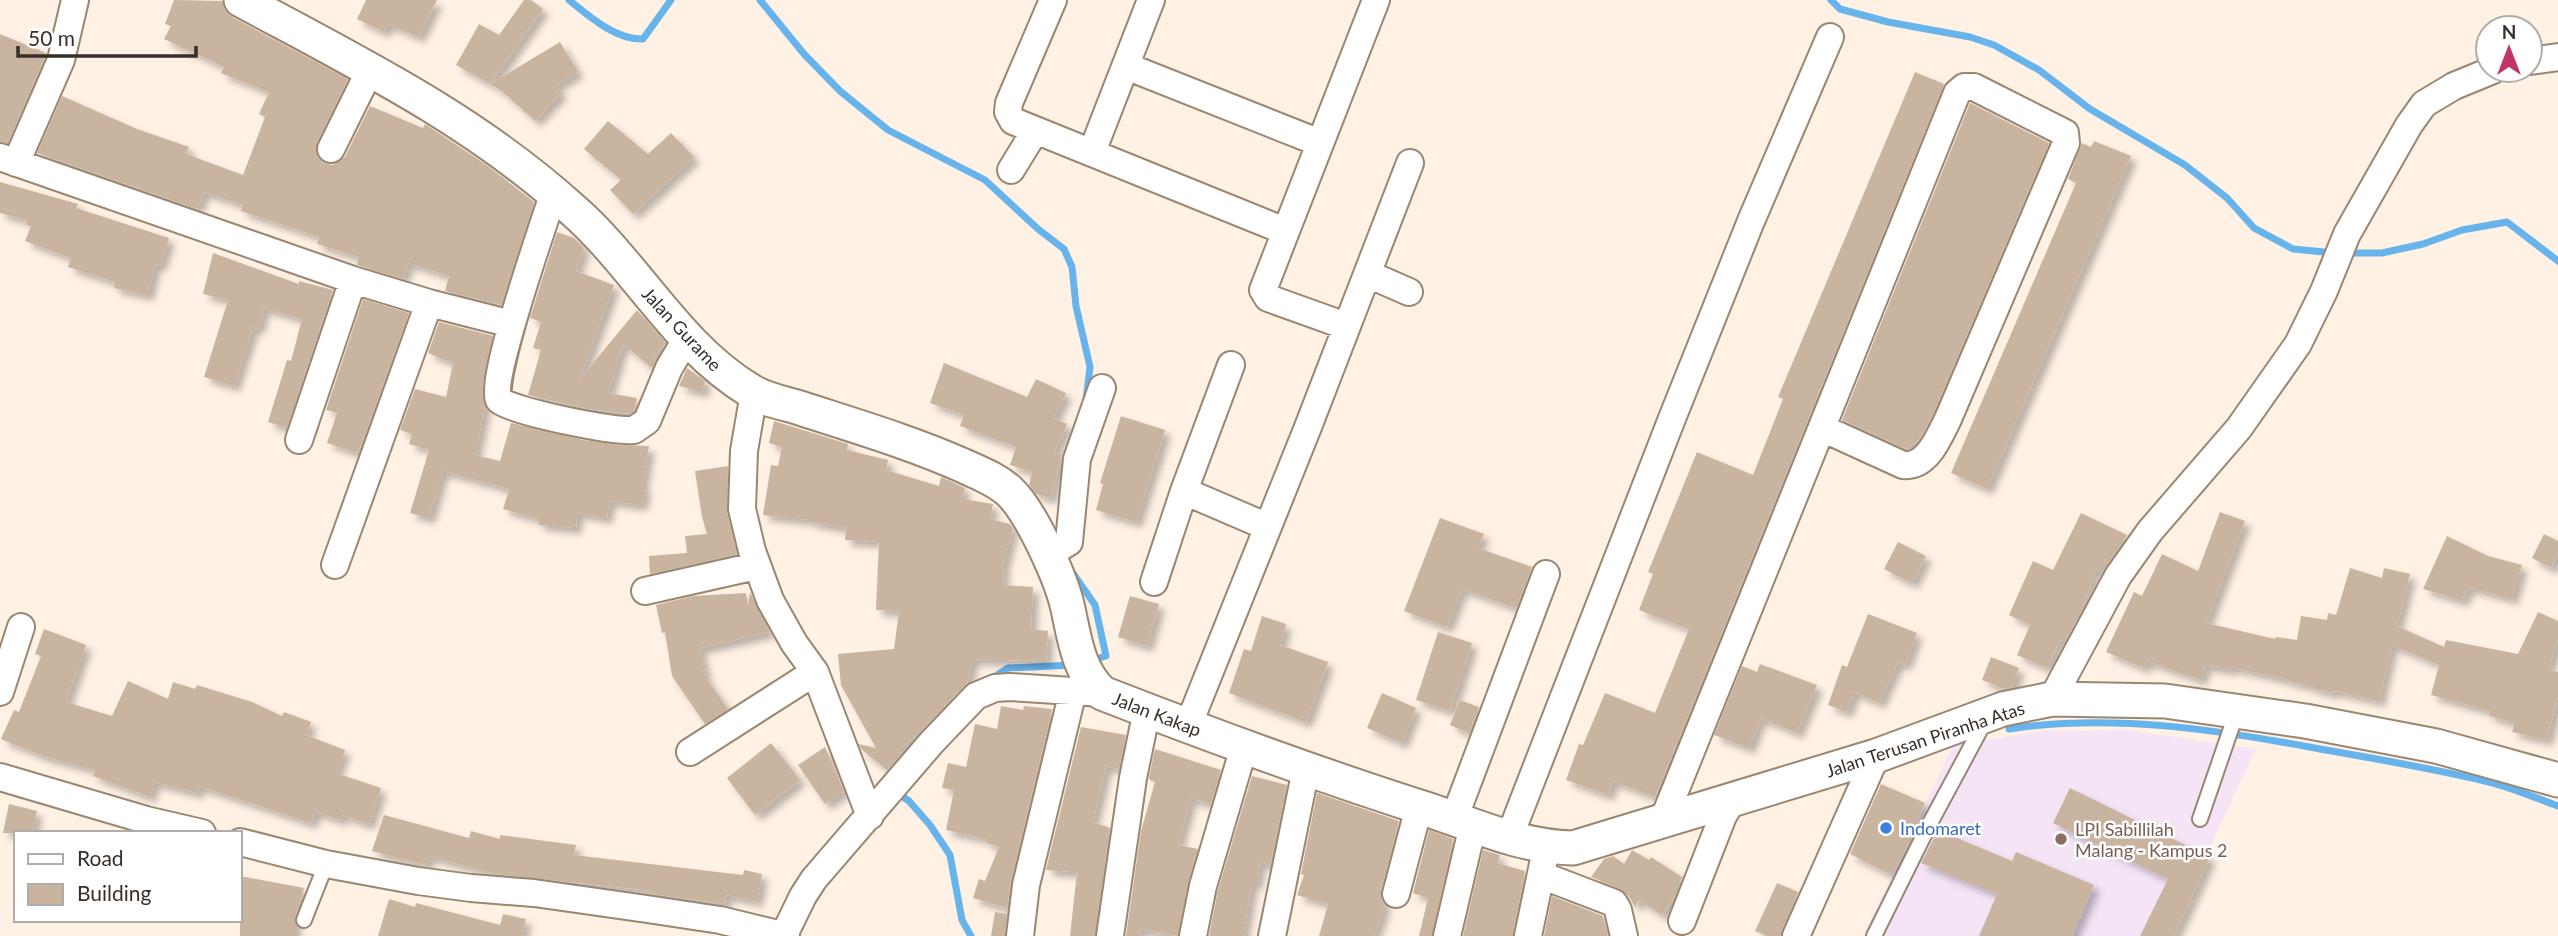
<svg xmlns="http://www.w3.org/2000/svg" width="2558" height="936" viewBox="0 0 2558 936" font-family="Lato,sans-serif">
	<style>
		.education { fill: #f4e4f6 }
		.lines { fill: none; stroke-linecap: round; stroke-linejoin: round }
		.stream { stroke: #67b3eb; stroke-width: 7 }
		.building { fill: #c9b49f; filter: url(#shadow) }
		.service-casing { stroke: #9a8671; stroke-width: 18 }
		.minor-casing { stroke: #9a8671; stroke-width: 30 }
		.tertiary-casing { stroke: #9a8671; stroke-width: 37 }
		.service { stroke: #fff; stroke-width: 14 }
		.minor { stroke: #fff; stroke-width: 26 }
		.tertiary { stroke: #fff; stroke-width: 33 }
		.shop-dot { fill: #3f7fe0; stroke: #fff; stroke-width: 2.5 }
		.education-dot { fill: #8d6e63; stroke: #fff; stroke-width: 2.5 }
		.labels { text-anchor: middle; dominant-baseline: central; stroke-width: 5; stroke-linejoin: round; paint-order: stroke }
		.street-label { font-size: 18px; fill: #382f27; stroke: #fff }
		.shop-label { font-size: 18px; fill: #366cbe; stroke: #fff; text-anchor: start }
		.education-label { font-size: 18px; fill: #785e54; stroke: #fff; text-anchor: start }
	</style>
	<defs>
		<filter id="shadow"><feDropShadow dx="6" dy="6" stdDeviation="3.5" flood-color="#0004"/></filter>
	</defs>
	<rect width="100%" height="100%" fill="#fff1e4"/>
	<!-- education -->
	<path class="education" d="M2127,730L2256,749L2168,936H1863L1953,745L2044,731Z"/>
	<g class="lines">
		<!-- stream -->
		<path class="stream" d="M569,0C590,17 616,40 643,39L671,0
			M760,0L804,54L840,91L888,130L985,180L1038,229L1064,249L1072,267L1076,306L1090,367L1086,400
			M1831,0L1840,9L1888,22L1970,37L1994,45L2039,70L2090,109L2185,165L2227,198L2254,228L2293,249L2334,253
			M2346,253H2382L2423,244L2462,230L2507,222L2558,261
			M1070,569L1095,605L1106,656L1092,660
			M991,679L1008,668L1073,665
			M2009,729C2112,713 2219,730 2320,749C2378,759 2436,769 2493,783C2515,789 2536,798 2558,806
			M896,792L909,801L930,825L950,855L962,920L971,936"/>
	</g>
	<!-- building -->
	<path class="building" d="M174,0L222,1L225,11L232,17L348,79L317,143L318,157L323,163L333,165L345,157L370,106L423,128L425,124L485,164L534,202L501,305L445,291L449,276L408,263L403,279L357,265L359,257L317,244L319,237L241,211L243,205L204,192L197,209L37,153L62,96L137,129L189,147L186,154L243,175L265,117L259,114L269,92L221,73L224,67L164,39L171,26L165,24Z
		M366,0H437L419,37L388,24L384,32L357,19Z
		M524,0H531L543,9L490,84L456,65L479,24L499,35Z
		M0,34L46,53L8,143L0,142Z
		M560,42L578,72L555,86L562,92L535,121L503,92L490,84Z
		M1915,72L1944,84L1655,797L1613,781L1608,795L1566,780L1579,744L1583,745L1605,693L1655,713L1689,629L1639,610L1653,574L1648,572L1697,452L1753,475L1783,399L1778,397Z
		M1970,103L2049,143L1934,412L1919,440L1906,449L1842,420Z
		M608,121L648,154L671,133L694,157L633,214L610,190L621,180L584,149Z
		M2094,141L2131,156L1987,489L1951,473L2076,183L2068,179L2082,143L2091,147Z
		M0,182L78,204L76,208L169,238L160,266L155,264L148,295L114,288L115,282L68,267L71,258L25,241L31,226L26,225L27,220L0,213Z
		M557,232L574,238L584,248L576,271L614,285L579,380L637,310L666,343L653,359L656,360L652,368L623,344L608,393L637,398L634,411L629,414L589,409L528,395L541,350L533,348L541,322L530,318Z
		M213,253L299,284V281L333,290L287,428L268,422L287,360L291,361L302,319L264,308L258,329L253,327L234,386L204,377L228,300L203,294Z
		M363,299L409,313L358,453L327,443L337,413L326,410Z
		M439,322L493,336L483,384L485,406L475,455L500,461L511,423L583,440L621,445L649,446L642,486H645L642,505L609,501L607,518L577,513L576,528L539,525V519L503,509L509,489L443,471L429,518L410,513L429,450L409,444L412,434L400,430L415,389L446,397L453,363L428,353Z
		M944,363L1027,397L1036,379L1066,393L1054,418L1067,424L1054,453L1062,455L1051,498L1036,494L1029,485L1032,472L1010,465L1016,447L960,426L964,415L930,403Z
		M687,368L705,381L702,392L679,386Z
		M1121,416L1165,430L1136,522L1096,510L1103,484L1100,483Z
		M774,421L848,444L847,450L888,460L886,470L939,486L941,477L965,488L962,499L993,504L990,519L1010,524L1013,528L1004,562L1003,585L1033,587L1031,629L1048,631L1046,661L973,659L967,683L918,734L896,752L902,753L887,770L861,749L859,744L876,748L841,685L838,654L894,649L899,611L876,610L879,542L845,540L846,528L811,522V520L763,515L771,465L778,466L782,447L769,443Z
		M728,466L727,512L737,554L650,574L649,556L687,553L685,536L707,534L702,517L695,471Z
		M2220,512L2245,521L2206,623L2275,639L2276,637L2297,640L2301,616L2327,620L2328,613L2336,615L2350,568L2382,578L2384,568L2410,574L2397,626L2444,647L2446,640L2518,654L2538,612L2558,621V639L2548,670L2558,672V696L2547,740L2512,732L2515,723L2489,716L2490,711L2431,695L2439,665L2392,645L2379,701L2335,691L2334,693L2314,689V687L2289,681V680L2231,667L2230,670L2205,665L2201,680L2147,661L2144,668L2106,652L2134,592L2142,596L2162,554L2198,571Z
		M2081,513L2127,535L2103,571L2097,568L2082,610L2065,641L2060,640L2047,668L2017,655L2030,625L2009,615L2033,561L2053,570Z
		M1440,518L1484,534L1478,548L1532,567L1516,608L1462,589L1447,627L1404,611Z
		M2544,534L2558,541V553L2551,568L2532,558Z
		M2447,536L2488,556L2522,565L2512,599L2468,587L2463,601L2423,589Z
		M1898,542L1926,556L1912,583L1884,569Z
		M750,592L770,632L700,648L706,678L728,709L705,724L672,676L665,632L662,633L656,605L693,596L746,593L748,607Z
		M1130,596L1159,604L1147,646L1118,637Z
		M1868,614L1917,633L1905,665L1898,662L1879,703L1854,692L1847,712L1828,705L1842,665L1847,667Z
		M1262,616L1286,624L1280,645L1328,662L1306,722L1229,693L1244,649L1251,651Z
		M44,629L86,645L66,702L112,716L128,681L168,699L173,682L195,689L197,685L252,702L282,716L284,712L311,722L306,735L345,750L336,773L381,788L369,824L342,815L341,820L315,812L311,823L199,786L197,793L154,782L150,797L93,776L95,770L43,756L1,739L14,710L19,712L41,656L35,654Z
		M1438,632L1472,643L1450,711L1416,700Z
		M1991,657L2019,668L2012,688L2005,689L1982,680Z
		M1760,664L1817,685L1797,733L1761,718L1749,748L1714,735L1742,666L1757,672Z
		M1382,693L1416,708L1402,743L1367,728Z
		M1460,700L1479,707L1469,733L1450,725Z
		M1001,706L1023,710L1024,706L1052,709L1011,881L1007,908L973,898L979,879L985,881L999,847L986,843L987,839L946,830L954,790L942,788L948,763L966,767L975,724L997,729Z
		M1081,727L1126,735L1119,769L1106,766L1093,822L1110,828L1095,936H1070L1077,872L1046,870Z
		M771,743L800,780L755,815L727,778Z
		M825,747L844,791L825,804L798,765Z
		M1155,749L1221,770L1211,804L1191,798L1178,845L1198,849L1188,883L1178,936L1141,929L1140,936H1126L1141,831L1155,782L1150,780L1149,777Z
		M1252,776L1287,785L1270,865L1260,862L1257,883H1252L1243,936H1209L1218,890Z
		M1881,784L1925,803L1917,821L1920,822L1892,875L1850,854Z
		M2070,788L2210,857L2174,936H2140L2168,879L2053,823Z
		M1317,793L1399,821L1381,890V899L1385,905L1374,936H1319L1328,904L1297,895L1304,875L1301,874Z
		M9,804L37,811L32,833H3Z
		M384,815L469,838L471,831L500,839V835L576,845L574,855L743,875L744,870L762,874L757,901L726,895L725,904L652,894V891L495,874L429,856L426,865L372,851Z
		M1429,830L1453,839L1432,936H1419L1428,898L1413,893Z
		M1938,830L2012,861L2016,852L2094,885L2072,936H1979L1997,894L1921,863Z
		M1483,850L1500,855L1497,863L1525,871L1513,936H1463Z
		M1632,850L1649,860L1651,857L1682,877L1675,896L1662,915L1639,900L1635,907L1628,895L1620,889L1591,877L1604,859L1613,856L1624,864Z
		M240,876L304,888L295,917V936H240Z
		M1777,883L1798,892L1781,936H1767L1755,931Z
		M1552,896L1603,916L1608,936H1544Z
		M389,899L415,907L416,903L500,925L503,914L526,919L522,936H378Z
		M995,912L1007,914L1005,936H991Z"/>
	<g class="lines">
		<defs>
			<path id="service" d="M2200,819L2237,711
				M304,920L326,864
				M1874,936L1928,827L1986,719"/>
			<path id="minor" d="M1053,0L1009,103L1008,112L1013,121L1285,231
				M2530,61L2558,57
				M1126,66L1320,143
				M331,149L370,70
				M1092,152L1151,0
				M0,157L353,280L429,303L511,324
				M16,163L61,60L75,0
				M1011,170L1035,131
				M554,192C544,223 489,380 499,400C514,412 613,432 634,430L647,421L669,368L687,338
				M1368,274L1409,292
				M1346,326L1268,298L1263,290L1376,0
				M754,393L744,451L742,509L752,551L770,600L794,643L815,672L870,816
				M299,440L353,280
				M1184,491L1268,527
				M1048,555L1069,542L1077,459L1102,388
				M335,565L429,303
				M1154,582L1184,491L1231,365
				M645,591L756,566
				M0,692L21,627
				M2052,699L2118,576L2150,531L2239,428L2298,344L2324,291L2347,234L2409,125L2424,104L2454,86L2493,70
				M1188,726L1308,427L1410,163
				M690,752L815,672
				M0,777L146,820L202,833
				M1454,819L1546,574
				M1662,823L1957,93L1964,87H1974L2065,133L2066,143L1948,419C1939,437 1927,468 1903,465L1822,428
				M1509,838L1671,421L1751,221L1830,37
				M240,842L326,864L418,881L471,888L534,893L647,909L720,920L786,936
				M1541,875L1614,903L1618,910L1624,936
				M1396,894L1419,807
				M1682,921L1723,816L1732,801
				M784,935L803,896L814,879L932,742L976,696L995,688L1010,687L1102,693
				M1020,936L1026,885L1073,691
				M1110,936L1133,778L1147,710
				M1193,936L1203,886L1244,747
				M1272,936L1306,769
				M1447,936L1473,825
				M1528,936L1544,859
				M1796,936L1876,756"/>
			<path id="tertiary" d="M241,0C358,63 474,120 573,210C636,265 677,347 751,391C765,400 784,403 800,408C855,426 910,442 964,466C979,473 996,479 1009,491C1031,511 1062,580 1068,609C1075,641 1078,670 1102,693C1210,735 1319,775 1429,810C1476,826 1522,847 1573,848L1876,756L2003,709L2052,699L2165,701L2305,721L2436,746L2558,780"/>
		</defs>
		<!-- service casing -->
		<use href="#service" class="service-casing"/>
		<!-- minor casing -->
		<use href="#minor" class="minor-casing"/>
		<!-- tertiary casing -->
		<use href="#tertiary" class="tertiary-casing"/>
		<!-- service -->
		<use href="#service" class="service"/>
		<!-- minor -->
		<use href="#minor" class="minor"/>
		<!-- tertiary -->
		<use href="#tertiary" class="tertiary"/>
	</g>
	<!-- markers -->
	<circle class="shop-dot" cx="1886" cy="828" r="7"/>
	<circle class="education-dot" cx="2061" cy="839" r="7"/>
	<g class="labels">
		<!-- street labels -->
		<g class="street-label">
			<text transform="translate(682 329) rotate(47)">Jalan Gurame</text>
			<text transform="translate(1157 714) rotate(21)">Jalan Kakap</text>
			<text transform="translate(1925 739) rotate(-18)">Jalan Terusan Piranha Atas</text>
		</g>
		<!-- shop labels -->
		<g class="shop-label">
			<text x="1900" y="828">Indomaret</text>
		</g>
		<!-- education labels -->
		<g class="education-label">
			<text x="2075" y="829">LPI Sabillilah<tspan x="2075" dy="21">Malang - Kampus 2</tspan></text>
		</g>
	</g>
	<!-- legend -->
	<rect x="14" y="831" width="228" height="91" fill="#ffffff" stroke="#afaca9" stroke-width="2"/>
	<rect x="28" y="854" width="35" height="10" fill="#ffffff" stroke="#afaca9" stroke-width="2"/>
	<text x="77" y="866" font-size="21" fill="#382f27">Road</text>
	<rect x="28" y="884" width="35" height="21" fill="#c9b49f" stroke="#afaca9" stroke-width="2"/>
	<text x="77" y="901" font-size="21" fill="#382f27">Building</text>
	<!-- north arrow -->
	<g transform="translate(2509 49)"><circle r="33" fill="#ffffff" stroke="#afaca9" stroke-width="2"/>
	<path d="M0-5L12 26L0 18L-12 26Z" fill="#c13569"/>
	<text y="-10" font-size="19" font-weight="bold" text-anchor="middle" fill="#382f27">N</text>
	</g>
	<!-- scale -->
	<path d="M18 46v10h178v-10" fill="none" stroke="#382f27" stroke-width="3.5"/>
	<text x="28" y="46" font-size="21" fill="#382f27" stroke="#ffffff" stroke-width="5" paint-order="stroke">50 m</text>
</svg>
